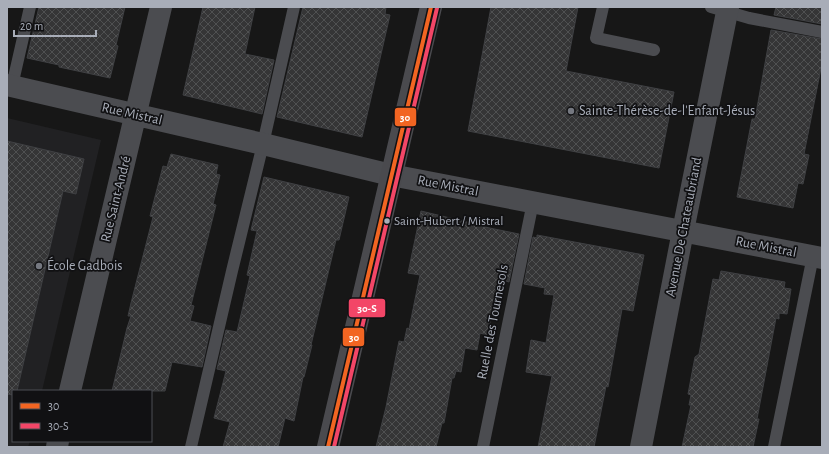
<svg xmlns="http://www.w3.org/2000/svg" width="829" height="454" viewBox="0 0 829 454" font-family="'Alegreya Sans',sans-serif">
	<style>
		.built { fill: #212123 }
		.building { fill: url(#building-cross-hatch); stroke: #3f4043 }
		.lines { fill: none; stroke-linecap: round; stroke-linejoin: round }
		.lane { stroke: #4b4c50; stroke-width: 12 }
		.street { stroke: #4b4c50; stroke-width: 22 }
		.secondary { stroke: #4a4a4e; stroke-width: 22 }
		.bus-1-casing { stroke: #111113; stroke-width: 7 }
		.bus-2-casing { stroke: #111113; stroke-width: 7 }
		.bus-1 { stroke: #f26522; stroke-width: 4 }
		.bus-2 { stroke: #f34667; stroke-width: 4 }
		.poi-dot { fill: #757880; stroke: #111113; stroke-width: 1.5 }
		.bus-dot { fill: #a8adb8; stroke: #111113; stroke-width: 1.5 }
		.labels { text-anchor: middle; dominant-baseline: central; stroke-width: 3.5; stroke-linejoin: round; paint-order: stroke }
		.bus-label { font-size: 13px; fill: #a8adb8; stroke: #111113; text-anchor: start }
		.poi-label { font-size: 14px; fill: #a8adb8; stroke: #111113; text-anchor: start }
		.street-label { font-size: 14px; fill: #a8adb8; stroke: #111113 }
		.line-badge { stroke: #111113; stroke-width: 1.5 }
		.badge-label { font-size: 11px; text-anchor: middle; font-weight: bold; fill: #fff }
	</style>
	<defs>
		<pattern id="building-cross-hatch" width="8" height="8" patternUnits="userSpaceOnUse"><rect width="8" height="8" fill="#353536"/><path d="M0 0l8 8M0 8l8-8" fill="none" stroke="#4f5051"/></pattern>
	</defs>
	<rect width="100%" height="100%" fill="#171717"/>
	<!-- built -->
	<path class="built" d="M7,118L101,140L42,391H13V441H30L28,447H7Z"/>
	<!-- building -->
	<path class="building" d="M39,7H125L116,45L118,46L110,78L59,67V65L27,58Z
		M203,7H255L245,54L274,60L262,114L183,95Z
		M303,7H386L385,14L390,15L362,137L277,117Z
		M491,7H578L566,71L674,92L659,168L468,131Z
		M776,7H822V24L774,15Z
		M771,30L822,39V63L804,154L809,155L803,184L798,183L793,208L737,197L752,119H755Z
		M7,141L84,159L76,194L63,191L17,391H13V395L7,394Z
		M171,154L218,165L216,174L220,175L213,204L216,205L191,305L194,306L190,321L211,326L202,367L172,362L165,391H112L127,328L131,316H128L131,303L153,217L150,216L163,166L167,167Z
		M264,177L349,197L339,240H336L311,345H312L304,377H303L294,421L285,418L278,447H223L230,422L214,418L226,371L217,369L226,330L237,332L250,276L247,275L257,231L251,230Z
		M421,211L475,224V225L519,234L509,282L503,280L498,303L495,302L487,335L480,333L477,350L465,348L461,372L456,371L454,378H452L444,423H442L436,447H376L386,407L399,341L404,342L407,328L409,329L420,275L408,273Z
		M537,235L644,255L633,311L622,309L608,387L606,386L594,447H538L552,376L526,372L531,340L546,343L554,295L544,294L545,288L524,284L533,237L537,238Z
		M721,271L785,282L784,288L791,289L787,314L779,313V319L776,318L757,419H759L753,447H682L691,405H689L691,395L688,394L695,357L699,354L713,279L719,280Z"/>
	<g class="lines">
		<!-- lane -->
		<path class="lane" d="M603,7L596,38L654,50
			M711,7L749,18L822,32
			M12,86L30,7
			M191,447L232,271L263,144L294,7
			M483,447L533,202
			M774,447L813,256"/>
		<!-- street -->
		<path class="street" d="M7,85L263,144L391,175L822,258
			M70,391L161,7
			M57,447L58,441
			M641,447L683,231L728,7"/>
		<!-- secondary -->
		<path class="secondary" d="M328,447L431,7"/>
		<defs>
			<path id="bus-1" d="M328,447L431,7"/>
			<path id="bus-2" d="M334,447L437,8"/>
		</defs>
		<!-- bus-1 casing -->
		<use href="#bus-1" class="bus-1-casing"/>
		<!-- bus-2 casing -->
		<use href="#bus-2" class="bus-2-casing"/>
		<!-- bus-1 -->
		<use href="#bus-1" class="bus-1"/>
		<!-- bus-2 -->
		<use href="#bus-2" class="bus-2"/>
	</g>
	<!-- markers -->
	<g class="poi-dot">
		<circle cx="571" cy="111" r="4"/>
		<circle cx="39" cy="266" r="4"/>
	</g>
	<circle class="bus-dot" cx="387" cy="221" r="3.5"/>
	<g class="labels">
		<!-- bus labels -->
		<g class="bus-label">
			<text x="394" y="221">Saint-Hubert / Mistral</text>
		</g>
		<!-- poi labels -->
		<g class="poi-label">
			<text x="579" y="111">Sainte-Thérèse-de-l'Enfant-Jésus</text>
			<text x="47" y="266">École Gadbois</text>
		</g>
		<!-- street labels -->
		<g class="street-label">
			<text transform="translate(132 114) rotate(13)">Rue Mistral</text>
			<text transform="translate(448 186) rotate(11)">Rue Mistral</text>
			<text transform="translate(116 199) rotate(-76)">Rue Saint-André</text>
			<text transform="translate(684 227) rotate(-79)">Avenue De Chateaubriand</text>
			<text transform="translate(766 247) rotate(11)">Rue Mistral</text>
			<text transform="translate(493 322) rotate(-79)">Ruelle des Tournesols</text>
		</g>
	</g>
	<g class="line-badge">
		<rect x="394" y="107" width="23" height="20" rx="4" fill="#f26522"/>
		<rect x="348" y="298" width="38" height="20" rx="4" fill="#f34667"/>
		<rect x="342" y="327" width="23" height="20" rx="4" fill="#f26522"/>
	</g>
	<g class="badge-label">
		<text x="405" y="121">30</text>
		<text x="367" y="312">30-S</text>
		<text x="354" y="341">30</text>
	</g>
	<!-- border -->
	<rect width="829" height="454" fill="none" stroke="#a8adb8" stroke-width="16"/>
	<!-- legend -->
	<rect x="12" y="390" width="140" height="52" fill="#111113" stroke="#4d4f55"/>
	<rect x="20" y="403" width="20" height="6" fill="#f26522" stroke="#4d4f55"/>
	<text x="48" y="410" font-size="12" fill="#a8adb8">30</text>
	<rect x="20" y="423" width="20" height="6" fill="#f34667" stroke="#4d4f55"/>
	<text x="48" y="430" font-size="12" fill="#a8adb8">30-S</text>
	<!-- scale -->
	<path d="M14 30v6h82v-6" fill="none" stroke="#a8adb8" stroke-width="2"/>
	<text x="20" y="30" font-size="12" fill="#a8adb8" stroke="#111113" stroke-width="3" paint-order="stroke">20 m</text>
</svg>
